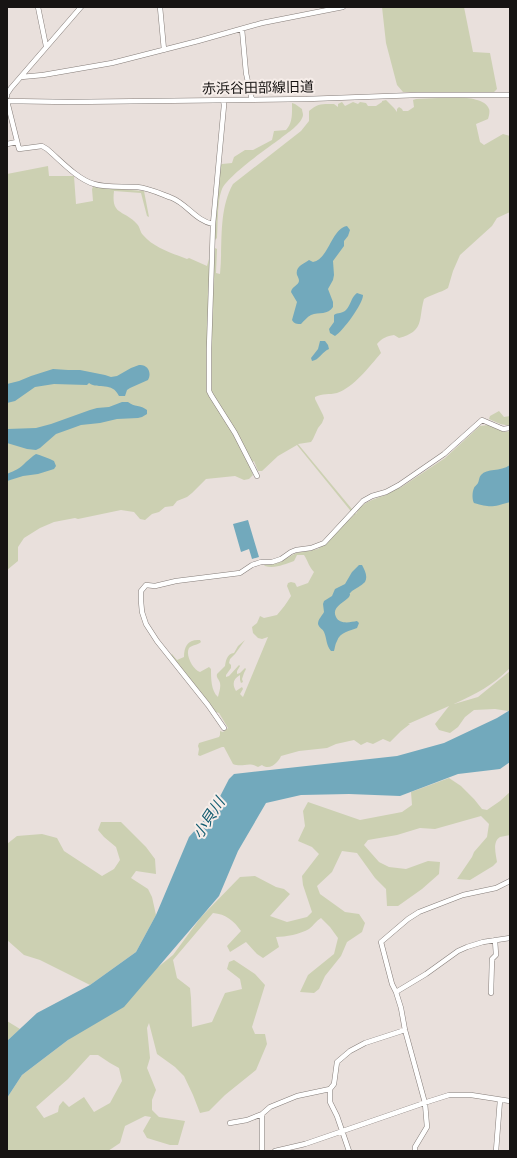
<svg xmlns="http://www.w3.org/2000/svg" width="517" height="1158" viewBox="0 0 517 1158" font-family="Overpass,'Noto Sans JP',sans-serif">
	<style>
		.green { fill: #ccd0b2; fill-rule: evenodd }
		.water { fill: #72a9bc }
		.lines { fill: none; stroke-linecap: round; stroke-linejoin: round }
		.minor-casing { stroke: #857d79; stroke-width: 5.5 }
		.minor { stroke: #fff; stroke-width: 4.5 }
		.labels { text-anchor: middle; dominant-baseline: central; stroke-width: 4; stroke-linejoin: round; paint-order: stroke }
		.street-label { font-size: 14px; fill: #171413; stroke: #f6ede9 }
		.water-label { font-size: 15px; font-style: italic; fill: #115b6f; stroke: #f6ede9 }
	</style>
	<rect width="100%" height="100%" fill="#e9e0dc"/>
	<!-- green -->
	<path class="green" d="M382,7H464L473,52L490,53L497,89L494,92H403L397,85L386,43Z
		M459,97C467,98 486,99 489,109C490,111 489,116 488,119L476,124L480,142L484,145L503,134L510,136V212L497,218L492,226L460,255L453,271L448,288C440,293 432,294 424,299C418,320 425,331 399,338L394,335C387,336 382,338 377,344L381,353C369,367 354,387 337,393C329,395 323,393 315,397V399L323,415L324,418L322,423L318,428L313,439L311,442L298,444L356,514C361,502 375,499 386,495C390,493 394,490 398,488H400L445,458L480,426L488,425L505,432L510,431V668C493,685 476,694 454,704L478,697L510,671V710L508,711L495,709L474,710L465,717L458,727L450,733L439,730L435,724L449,706L408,724H410L401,731L390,742L383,739L373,744L367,742L361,745L354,740L336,744L327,748L299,751L281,756C278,763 269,771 262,765L258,767C248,761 243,768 233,764L224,747H222L200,756L198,755L199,749L198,746L199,743L219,737L220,735V731L223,732L228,728L219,713L216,712L171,655L172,654L177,660L184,657C184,646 188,639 200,640L201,642C198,645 192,645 189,648C185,655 193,670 200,672L209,667L211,669C211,678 211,691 218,697C219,692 221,688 220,683C219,679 216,678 217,674L225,666C226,660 227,654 234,653L238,646L245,640L235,654L230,659L229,663L231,665V668L226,675V677L229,676L239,665L240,666L237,671V674L240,673L245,668L246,669L244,673L242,679L243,682L241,683L240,680V675C233,679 232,684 236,691L242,687L243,689L240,694L243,697L268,637L262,639L258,638L253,633L252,627L257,623L260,616L264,618L277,615C282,609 287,603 291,596L287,586L288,583L291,582L295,583L297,587L308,583L314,572C309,567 308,561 304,555H297L294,561C285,564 275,569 265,566L264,565L278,563L296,553L318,549L323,545L354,515L297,445L278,456L262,471H258L254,461L249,464L253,475L249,479L244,480L235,476L206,479L192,493L187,497L177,501L173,506L165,507L159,512L152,514L145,520L140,519L134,512L121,510L78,519L75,518L54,522L40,528L24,538L18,547V561L7,570V174L48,166L49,176H74L76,204L93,201L92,189L93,187L144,191L149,217L147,216L141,193L114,191C111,216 123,209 137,224C140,227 140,232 143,235C154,248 172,253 187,259L189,258L207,266L210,255L215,248L217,249L216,273L220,274C223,244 218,211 233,184L301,131L309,121V111C318,103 323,104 334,104L338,107V104L342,102L345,106L353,102L358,104L360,102L366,103L368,106H376L382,102V101L386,100L394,108L397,112V109L399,107L402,109L403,111H408L414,107L413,100L416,99Z
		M292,103L295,104L302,109C302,111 303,113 303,115C302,124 287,133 280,139C267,148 228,176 222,189C217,201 218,225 217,238L215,240V228L220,166L222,164L232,163L234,157L245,150H253L272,140L274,131L286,130C293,123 292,112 292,103Z
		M499,411L504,417L510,416V425C503,426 495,422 489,419L490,416Z
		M449,778L461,786L474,799L482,809L487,810L500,801L510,792V835C507,836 503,836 500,837C492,842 496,854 497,862L493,866L470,880L457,879L472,857L474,852L487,837L489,824L481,816L435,829L420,828L397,835L368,840L364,845L379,862L389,867L406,869L428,861L440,862L439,874L422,889L398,906H387L386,889L375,878L357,853L342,851L332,872L317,886L320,894L345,912L359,914L365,923L362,932L347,942L341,956L325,976L319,989L314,993L300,992L308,975L334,954L338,938L330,927L321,918C316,921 313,926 309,929C301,934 285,937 276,937L279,947L263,958L257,954L246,942L230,952L227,946L241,931C234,921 226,914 213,913L173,960L177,978L190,988L191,998L192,1027L212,1022L225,993L242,989L240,979L227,969L229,962L234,960L255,974L265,985L252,1027L255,1034H265L267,1044L256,1070L225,1095L209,1111L200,1113L193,1095L184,1076L175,1067L157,1054L149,1023L147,1028L150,1058L147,1068L156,1090L152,1100V1110L159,1117L185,1121L178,1145H170L147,1138L143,1131L151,1117L145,1116L125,1126L120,1143L108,1151H7V1098L22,1075L68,1040L173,955L201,917L240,877L255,876L276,887L284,889L290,894L270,916L287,922L307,917L312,912L303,885L302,876L319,854L312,847L298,841L305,826L303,811L308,802L360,820L402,812L412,805L411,792ZM90,1055H98L110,1063L119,1068L122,1081L110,1103L94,1112L84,1097L69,1107L63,1101L59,1106L58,1112L44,1118L36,1107L68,1079Z
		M101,822H121L146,847L155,859L156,874L136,871L131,878L148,889L152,897L156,915L136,952L90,985L40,960L24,955L7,940V844L17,836L42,834L57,838L64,851L102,876L114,869L120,860L116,847L104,837L98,830Z
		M7,1021L20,1029L7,1041Z"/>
	<!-- water -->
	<path class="water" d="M347,226L350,230L348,236L344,241V246L333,261L334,275L333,280L328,289L333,302V307C328,315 319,312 311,315C307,317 304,321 301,324C297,324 294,324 292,320L297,302L291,292C292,286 298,286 299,281C299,279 298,277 297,275C295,266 304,264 309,260L313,262C329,259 331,229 347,226Z
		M357,293L363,295C363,304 343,331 335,336L330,333L329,329L334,322V315C338,312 342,314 346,310C351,305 351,297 357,293Z
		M320,341H325L328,345L329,349C322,352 319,360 312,361L311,358L318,349Z
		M139,365C148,364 152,373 148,380L130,388L127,390L125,396H119C112,381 99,390 89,383L87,385L54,384L35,387L15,401L7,403V384L19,381L31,376L53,369L68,370H80L105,375L111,377L117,376L131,368Z
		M122,402H128C134,407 141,405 147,410V414L142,417L138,418L117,419L100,423L81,425L70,429L56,434L40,448L36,450L27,449L7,443V429L36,428L51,424L90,410L97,408L109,407Z
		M36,454C40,455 51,459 54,461L56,466L54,469L38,474L23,476L7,481V474C14,471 21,468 26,462C30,459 32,456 36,454Z
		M510,465V502C493,507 491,508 474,503C472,500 472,492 474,488C475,486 476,486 478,483C479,481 479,477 481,475C487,468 500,472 510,465Z
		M248,520L259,557L252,559L249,549L241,552L233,524Z
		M359,565H362C365,571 368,576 365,582C361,586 356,588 352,591C347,596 352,592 349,597C344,603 331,607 336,617C340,625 351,622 357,621L359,623L357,628C350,631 340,632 337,641C335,644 335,648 334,651H331C326,645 327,639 324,632C323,629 319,628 318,624C318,619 322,616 324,612L323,604L324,601L332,596L335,589L345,584L352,572Z
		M510,710V762L500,769L458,774L400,796L349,794L301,795L266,803L238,851L219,896L124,1007L68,1040L22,1075L7,1098V1041L37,1013L90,985L136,952L156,915L189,837L213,810L229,779L234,774L397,756L444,743L497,718Z"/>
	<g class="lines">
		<defs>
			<path id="minor" d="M38,7L46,46
				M160,7L164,50
				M242,29L246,73L252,100
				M21,77L43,75L112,63L198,41L262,23L343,7
				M7,96V94L11,88L81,7
				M7,101L69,102L307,99L417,95H510
				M7,101L19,149L42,146L47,149C60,160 77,179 94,184C107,188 122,186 137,187C149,188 161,194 172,198C187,204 196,221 213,224L224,105L223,100
				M7,144L17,142
				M213,224L209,349V391L211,395L235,433L257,476
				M224,728L208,705L157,641L146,624L142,612L141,601V591L146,585L155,586L176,581L240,573L252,565L261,562H272L281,559L291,552L296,550L311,548L324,543L363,501L372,496L386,492L399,485L444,454L482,420L503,429L510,428
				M396,992L426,974L458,951L467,947L483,942L510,938
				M491,993L492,959L496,955L495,940
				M230,1123L247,1120L262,1114L270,1107L297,1096L330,1089
				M262,1151V1114
				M275,1151L305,1144L430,1101L449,1095H471L510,1101
				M349,1151L337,1116L330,1102V1089L334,1084L337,1062L350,1051L365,1043L405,1030
				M415,1151V1147L427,1127L425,1103L405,1030L401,1008L396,992L392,984L381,942L408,919L419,912L463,895L496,888L510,881
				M496,1151L500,1100"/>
		</defs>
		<!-- minor casing -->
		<use href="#minor" class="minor-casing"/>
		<!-- minor -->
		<use href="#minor" class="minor"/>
	</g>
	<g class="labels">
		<!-- street labels -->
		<g class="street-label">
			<text transform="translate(258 89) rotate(-1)">赤浜谷田部線旧道</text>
		</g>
		<!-- water labels -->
		<g class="water-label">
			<text transform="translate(210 819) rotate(-57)">小貝川</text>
		</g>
	</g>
	<!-- border -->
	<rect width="517" height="1158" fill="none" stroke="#171413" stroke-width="16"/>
</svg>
